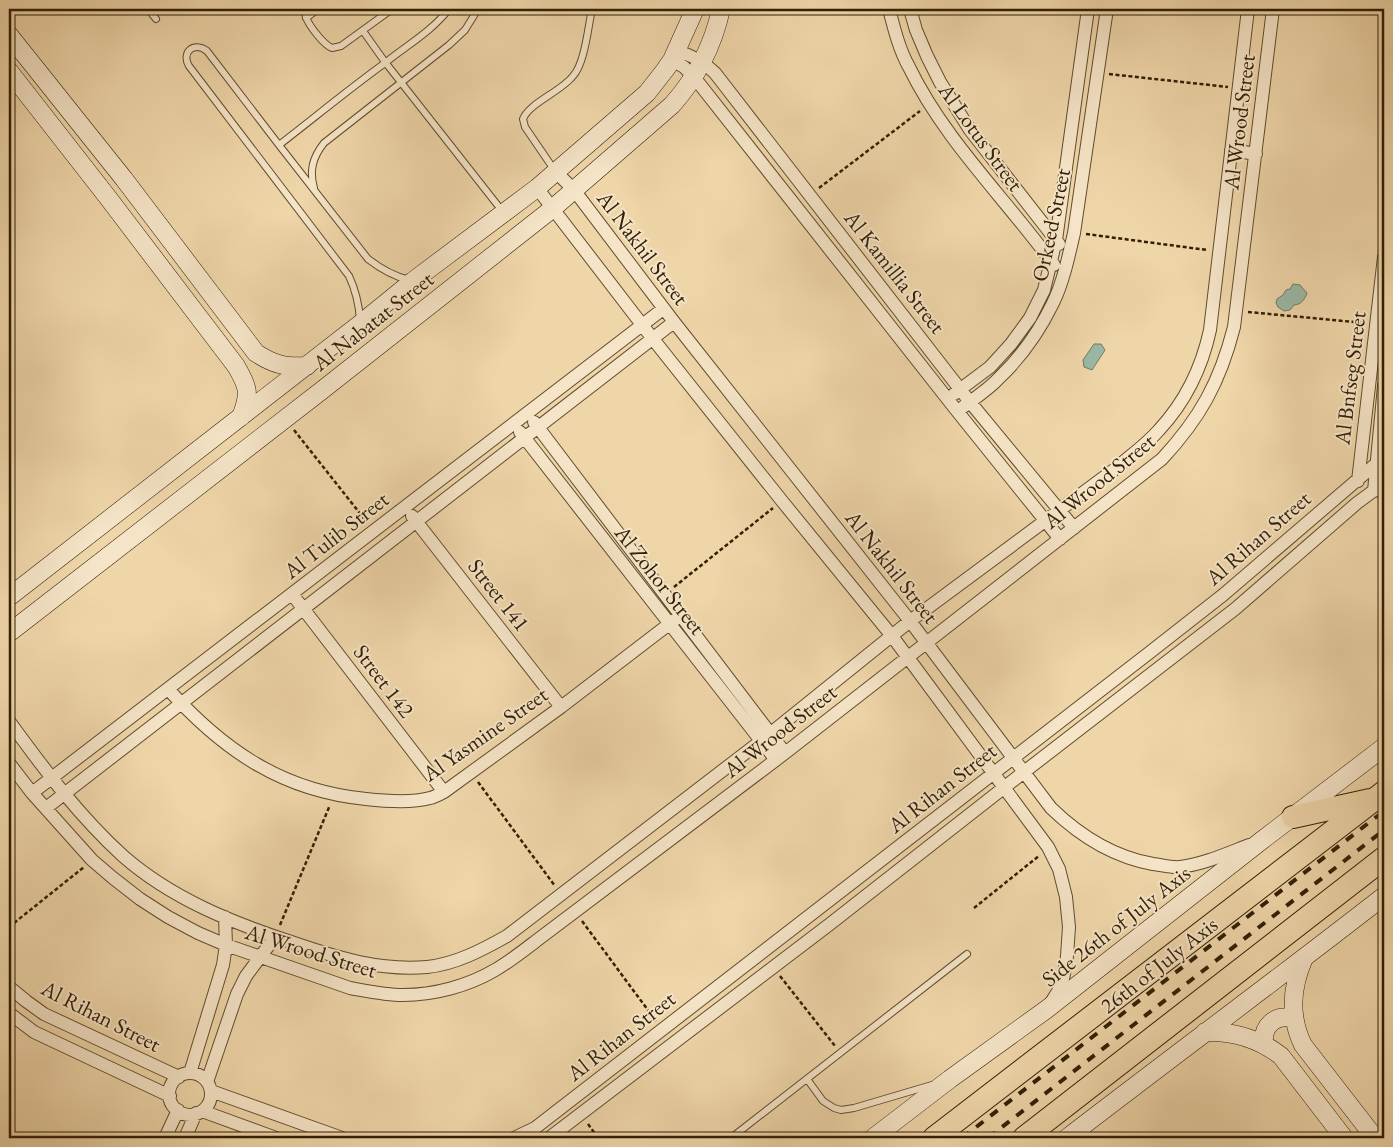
<svg xmlns="http://www.w3.org/2000/svg" width="1393" height="1147" viewBox="0 0 1393 1147" font-family="'EB Garamond',serif">
	<style>
		.water { fill: #9ab9a7; stroke: #707b66 }
		.lines { fill: none; stroke-linecap: round; stroke-linejoin: round }
		.lane-casing { stroke: #604d2e; stroke-width: 8 }
		.street-casing { stroke: #604d2e; stroke-width: 14 }
		.secondary-casing { stroke: #311f05; stroke-width: 19 }
		.highway-casing { stroke: #311f05; stroke-width: 24 }
		.path { stroke: #311f05; stroke-width: 2.5; stroke-dasharray: 4 2.5; stroke-linecap: butt }
		.lane { stroke: #f5e4c7; stroke-width: 6 }
		.street { stroke: #f5e4c7; stroke-width: 12 }
		.secondary { stroke: #f5e4c7; stroke-width: 18 }
		.highway { stroke: #efd6a9; stroke-width: 22 }
		.rail { stroke: #311f05; stroke-width: 4; stroke-dasharray: 9 9; stroke-linecap: butt }
		.labels { text-anchor: middle; dominant-baseline: central; stroke-width: 4; stroke-linejoin: round; paint-order: stroke }
		.street-label { font-size: 22px; fill: #311f05; stroke: #f5e4c7 }
	</style>
	<rect width="100%" height="100%" fill="#efd6a9"/>
	<filter id="stains"><feTurbulence type="fractalNoise" baseFrequency=".004" numOctaves="4"/><feColorMatrix values="0 0 0 0 .2 0 0 0 0 .09 0 0 0 0 .02 0 0 0 .5 -.17"/></filter>
	<radialGradient id="worn" r=".72"><stop offset=".6" stop-color="#630" stop-opacity="0"/><stop offset="1" stop-color="#630" stop-opacity=".3"/></radialGradient>
	<!-- water -->
	<path class="water" d="M1293,284L1300,285L1307,293C1305,299 1301,305 1294,305L1290,310L1284,311L1278,307L1276,303L1277,299L1283,295L1286,290L1290,289Z
		M1094,344H1101L1105,350L1092,370L1084,367L1083,360Z"/>
	<g class="lines">
		<defs>
			<path id="lane" d="M148,9L156,19
				M305,9C305,12 305,14 306,17C309,26 324,45 332,48L341,46L388,12L390,9
				M306,18L318,9
				M363,31L385,62L503,212
				M279,145C314,118 349,89 385,63C407,45 431,32 449,9
				M555,171L525,127L523,119C529,103 562,91 573,76C585,63 588,27 592,9
				M314,188C309,170 313,157 324,143L449,45L465,30L478,9
				M360,320C359,304 356,291 349,276L189,66C181,52 194,41 207,51L279,145L368,259C381,269 393,276 409,280
				M807,1079L823,1101L834,1108L841,1110L854,1108L932,1085
				M731,1138L967,954"/>
			<path id="street" d="M889,9C894,28 899,49 909,67C945,141 1006,199 1054,265
				M910,9L916,30L927,56L940,82L970,130L1059,244
				M676,51C692,55 703,61 715,73L970,402L1074,528
				M672,60L684,67L694,77L957,411L1060,539
				M1231,150L1256,154
				M556,172L574,190L674,322L910,621L1051,808C1080,836 1113,857 1153,864C1162,865 1171,868 1180,867C1204,864 1226,854 1249,845
				M537,188L653,339L782,501L892,636L1048,847L1059,869L1066,897L1069,927L1067,956L1062,985L1052,1001
				M954,394L990,367L1011,344L1030,318L1044,290L1056,240L1088,9
				M963,407C975,398 989,389 999,378C1021,357 1040,330 1053,303C1063,283 1069,255 1074,233L1107,9
				M534,422L785,753
				M520,432L776,760
				M1358,481L1384,257
				M1374,491L1384,386
				M412,516L561,707
				M292,594L444,792
				M168,689C223,750 282,791 366,799C384,801 412,803 430,798C435,797 440,794 444,792L561,707L681,615
				M9,721C44,769 79,816 123,856C172,899 233,923 294,943C338,958 380,971 427,967C456,964 482,950 507,936L761,741L910,621L1115,469C1130,456 1146,445 1159,430C1185,402 1202,367 1210,330L1248,9
				M9,763L32,793L92,860L113,878L140,899L168,917L198,933L226,945L350,988C367,991 385,995 403,995C434,995 468,986 495,970C509,962 523,951 536,941L785,753L1162,459C1200,418 1220,382 1234,327L1273,9
				M32,793L663,309
				M46,808L674,322
				M9,987L26,1001L44,1014L179,1077
				M9,1013L34,1032L170,1096
				M190,1073L223,965L226,945L225,917
				M169 1094a21 21 0 1 1 42 0a21 21 0 1 1-42 0Z
				M207,1082L237,994L246,976L275,937
				M211,1091L342,1138
				M202,1111L276,1138
				M165,1138L178,1110
				M185,1138L196,1113
				M514,1138L535,1128L1149,653L1223,595L1384,457
				M549,1138L830,924L1024,772L1235,609L1357,503L1384,483"/>
			<path id="secondary" d="M9,35L124,179L256,353C275,365 284,367 307,366
				M9,71L109,199L236,366C249,388 250,393 241,417
				M9,597L360,324L413,281L537,188L647,93L665,70L672,60L695,9
				M9,633L321,391L552,209L672,105C697,77 713,46 721,9
				M1304,958C1291,988 1289,1016 1303,1045L1375,1138
				M1205,1032C1234,1031 1258,1038 1281,1056L1344,1138
				M1264,1044C1262,1026 1275,1014 1293,1018
				M873,1138L950,1079L1047,1009L1261,841L1384,747
				M1067,1138C1172,1057 1279,978 1384,896"/>
			<path id="highway" d="M1293,817L1370,800
				M934,1138L1384,792
				M1024,1138L1384,858"/>
		</defs>
		<!-- lane casing -->
		<use href="#lane" class="lane-casing"/>
		<!-- street casing -->
		<use href="#street" class="street-casing"/>
		<!-- secondary casing -->
		<use href="#secondary" class="secondary-casing"/>
		<!-- highway casing -->
		<use href="#highway" class="highway-casing"/>
		<!-- path -->
		<path class="path" d="M1109,74L1228,87
			M819,188L920,111
			M1086,234L1207,250
			M1248,312L1365,323
			M294,430L366,521
			M1380,500L1384,506
			M674,587L773,508
			M478,782L555,886
			M974,908L1040,855
			M582,921L656,1021
			M280,925L330,805
			M9,927L84,867
			M780,976L835,1046
			M588,1124L598,1138"/>
		<!-- lane -->
		<use href="#lane" class="lane"/>
		<!-- street -->
		<use href="#street" class="street"/>
		<!-- secondary -->
		<use href="#secondary" class="secondary"/>
		<!-- highway -->
		<use href="#highway" class="highway"/>
		<!-- rail -->
		<path class="rail" d="M962,1138L1384,811
			M988,1138L1384,830"/>
	</g>
	<g class="labels">
		<!-- street labels -->
		<g class="street-label">
			<text transform="translate(1239 122) rotate(-83)">Al Wrood Street</text>
			<text transform="translate(981 137) rotate(54)">Al Lotus Street</text>
			<text transform="translate(1051 225) rotate(-78)">Orkeed Street</text>
			<text transform="translate(643 248) rotate(53)">Al Nakhil Street</text>
			<text transform="translate(895 272) rotate(52)">Al Kamillia Street</text>
			<text transform="translate(373 321) rotate(-38)">Al Nabatat Street</text>
			<text transform="translate(1350 378) rotate(-83)">Al Bnfseg Street</text>
			<text transform="translate(1099 481) rotate(-39)">Al Wrood Street</text>
			<text transform="translate(336 535) rotate(-38)">Al Tulib Street</text>
			<text transform="translate(1258 538) rotate(-41)">Al Rihan Street</text>
			<text transform="translate(892 567) rotate(52)">Al Nakhil Street</text>
			<text transform="translate(660 580) rotate(52)">Al Zohor Street</text>
			<text transform="translate(499 595) rotate(52)">Street 141</text>
			<text transform="translate(384 681) rotate(53)">Street 142</text>
			<text transform="translate(780 731) rotate(-38)">Al Wrood Street</text>
			<text transform="translate(485 734) rotate(-35)">Al Yasmine Street</text>
			<text transform="translate(942 788) rotate(-38)">Al Rihan Street</text>
			<text transform="translate(1116 926) rotate(-38)">Side 26th of July Axis</text>
			<text transform="translate(311 951) rotate(17)">Al Wrood Street</text>
			<text transform="translate(1159 965) rotate(-38)">26th of July Axis</text>
			<text transform="translate(101 1016) rotate(27)">Al Rihan Street</text>
			<text transform="translate(621 1036) rotate(-38)">Al Rihan Street</text>
		</g>
	</g>
	<!-- margin -->
	<rect width="1393" height="1147" fill="none" stroke="#efd6a9" stroke-width="30"/>
	<rect x="10" y="10" width="1373" height="1127" fill="none" stroke="#311f05" stroke-width="2.5"/>
	<rect x="15" y="15" width="1363" height="1117" fill="none" stroke="#311f05"/>
	<rect width="100%" height="100%" filter="url(#stains)"/>
	<rect width="100%" height="100%" fill="url(#worn)"/>
</svg>
